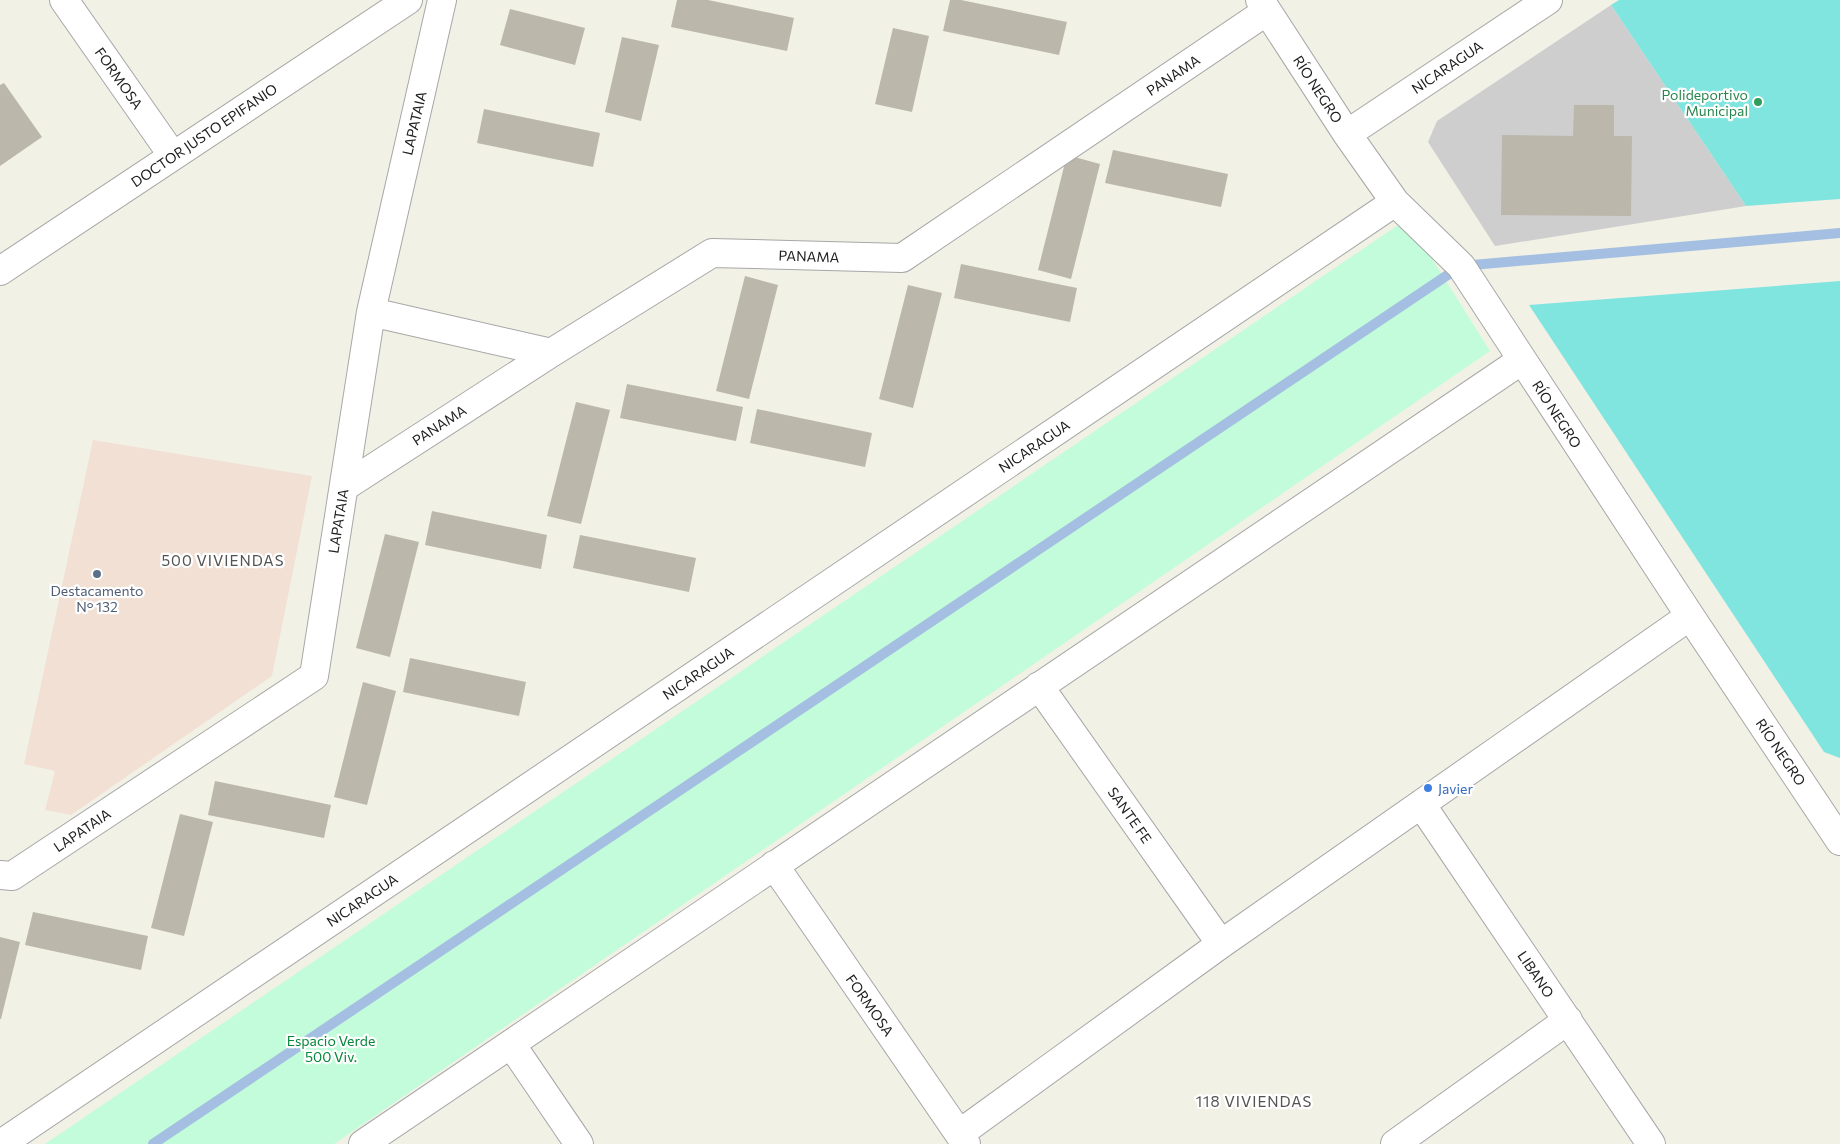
<svg xmlns="http://www.w3.org/2000/svg" width="1840" height="1144" viewBox="0 0 1840 1144" font-family="Commissioner,sans-serif">
	<style>
		.commercial { fill: #f2e0d5 }
		.religious { fill: #cecece }
		.park { fill: #c2fcda }
		.pitch { fill: #80e4df }
		.lines { fill: none; stroke-linecap: round; stroke-linejoin: round }
		.stream { stroke: #a4bfe1; stroke-width: 10 }
		.building { fill: #bbb7ab }
		.street-casing { stroke: #a7a7a7; stroke-width: 30 }
		.street { stroke: #fff; stroke-width: 28 }
		.leisure-dot { fill: #2e9e5b; stroke: #fff; stroke-width: 2 }
		.service-dot { fill: #5c6f8a; stroke: #fff; stroke-width: 2 }
		.shop-dot { fill: #3f7fe0; stroke: #fff; stroke-width: 2 }
		.labels { text-anchor: middle; dominant-baseline: central; stroke-width: 4.5; stroke-linejoin: round; paint-order: stroke }
		.street-label { font-size: 14px; fill: #202020; stroke: #fff }
		.leisure-label { font-size: 14px; fill: #27864d; stroke: #fff; text-anchor: end }
		.service-label { font-size: 14px; fill: #4e5e75; stroke: #fff }
		.shop-label { font-size: 14px; fill: #366cbe; stroke: #fff; text-anchor: start }
		.park-label { font-size: 14px; fill: #06873c; stroke: #fff }
		.neighbourhood-label { font-size: 15px; letter-spacing: 1px; fill: #535353; stroke: #fff }
	</style>
	<rect width="100%" height="100%" fill="#f1f1e6"/>
	<!-- commercial -->
	<path class="commercial" d="M93,440L312,476L272,676L71,815L45,810L55,771L24,764Z"/>
	<!-- religious -->
	<path class="religious" d="M1611,5L1746,206L1495,246L1428,142L1437,121Z"/>
	<!-- park -->
	<path class="park" d="M1407,219L1490,351L334,1144H45Z"/>
	<!-- pitch -->
	<path class="pitch" d="M1619,0H1840V199L1746,206L1611,5Z
		M1840,281V758L1824,752L1529,305Z"/>
	<g class="lines">
		<!-- stream -->
		<path class="stream" d="M153,1144L1461,266L1840,233"/>
	</g>
	<!-- building -->
	<path class="building" d="M677,0H708L794,18L787,51L671,27Z
		M950,0H961L1067,22L1059,55L943,31Z
		M510,9L585,28L575,65L500,45Z
		M893,28L929,36L912,112L875,104Z
		M622,37L659,45L641,121L605,112Z
		M4,83L42,137L0,166V85Z
		M1574,105H1614V136H1632L1631,216L1501,215L1502,135L1573,136Z
		M484,109L600,133L593,167L477,143Z
		M1113,150L1228,174L1221,207L1105,183Z
		M1067,155L1100,164L1071,279L1038,270Z
		M961,264L1077,288L1070,322L954,298Z
		M745,276L778,285L749,399L716,391Z
		M908,285L942,293L913,408L879,399Z
		M627,384L743,407L736,441L620,418Z
		M576,402L610,410L581,524L547,516Z
		M757,409L872,433L865,467L750,443Z
		M432,511L547,535L541,569L425,545Z
		M385,534L419,542L390,657L356,648Z
		M580,535L696,558L689,592L573,568Z
		M410,658L526,682L519,716L403,692Z
		M363,682L396,691L367,805L334,797Z
		M215,781L331,805L324,838L208,815Z
		M180,814L213,822L184,936L151,928Z
		M33,912L148,936L141,970L25,945Z
		M0,937L20,942L1,1019H0Z"/>
	<g class="lines">
		<defs>
			<path id="street" d="M64,0L173,156
				M1260,0L1347,134L1395,202L1461,266L1690,616L1840,841
				M1347,134L1548,0
				M0,271L408,0
				M371,312L551,353
				M344,487L551,353L712,253L902,258L1267,11
				M1039,686L1221,944
				M1421,804L1651,1144
				M774,865L966,1144
				M0,875L12,876L314,676L371,312L442,0
				M511,1044L579,1144
				M959,1134L1221,944L1690,616
				M1,1144L1395,202
				M363,1144L1522,360
				M1395,1144L1568,1020"/>
		</defs>
		<!-- street casing -->
		<use href="#street" class="street-casing"/>
		<!-- street -->
		<use href="#street" class="street"/>
	</g>
	<!-- markers -->
	<circle class="leisure-dot" cx="1758" cy="102" r="5"/>
	<circle class="service-dot" cx="97" cy="574" r="5"/>
	<circle class="shop-dot" cx="1428" cy="788" r="5"/>
	<g class="labels">
		<!-- street labels -->
		<g class="street-label">
			<text transform="translate(1447 67) rotate(-34)">NICARAGUA</text>
			<text transform="translate(1173 75) rotate(-34)">PANAMA</text>
			<text transform="translate(119 78) rotate(55)">FORMOSA</text>
			<text transform="translate(1318 89) rotate(57)">RÍO NEGRO</text>
			<text transform="translate(414 123) rotate(-77)">LAPATAIA</text>
			<text transform="translate(204 135) rotate(-34)">DOCTOR JUSTO EPIFANIO</text>
			<text transform="translate(809 256) rotate(2)">PANAMA</text>
			<text transform="translate(1557 414) rotate(57)">RÍO NEGRO</text>
			<text transform="translate(439 425) rotate(-33)">PANAMA</text>
			<text transform="translate(1034 446) rotate(-34)">NICARAGUA</text>
			<text transform="translate(338 521) rotate(-81)">LAPATAIA</text>
			<text transform="translate(698 673) rotate(-34)">NICARAGUA</text>
			<text transform="translate(1781 752) rotate(56)">RÍO NEGRO</text>
			<text transform="translate(1130 815) rotate(55)">SANTE FE</text>
			<text transform="translate(82 830) rotate(-34)">LAPATAIA</text>
			<text transform="translate(362 900) rotate(-34)">NICARAGUA</text>
			<text transform="translate(1536 974) rotate(56)">LIBANO</text>
			<text transform="translate(870 1005) rotate(55)">FORMOSA</text>
		</g>
		<!-- leisure labels -->
		<g class="leisure-label">
			<text x="1748" y="94">Polideportivo<tspan x="1748" dy="16">Municipal</tspan></text>
		</g>
		<!-- service labels -->
		<g class="service-label">
			<text x="97" y="590">Destacamento<tspan x="97" dy="16">N° 132</tspan></text>
		</g>
		<!-- shop labels -->
		<g class="shop-label">
			<text x="1438" y="788">Javier</text>
		</g>
		<!-- park labels -->
		<g class="park-label">
			<text x="331" y="1040">Espacio Verde<tspan x="331" dy="16">500 Viv.</tspan></text>
		</g>
		<!-- neighbourhood labels -->
		<g class="neighbourhood-label">
			<text x="223" y="560">500 VIVIENDAS</text>
			<text x="1254" y="1101">118 VIVIENDAS</text>
		</g>
	</g>
</svg>
